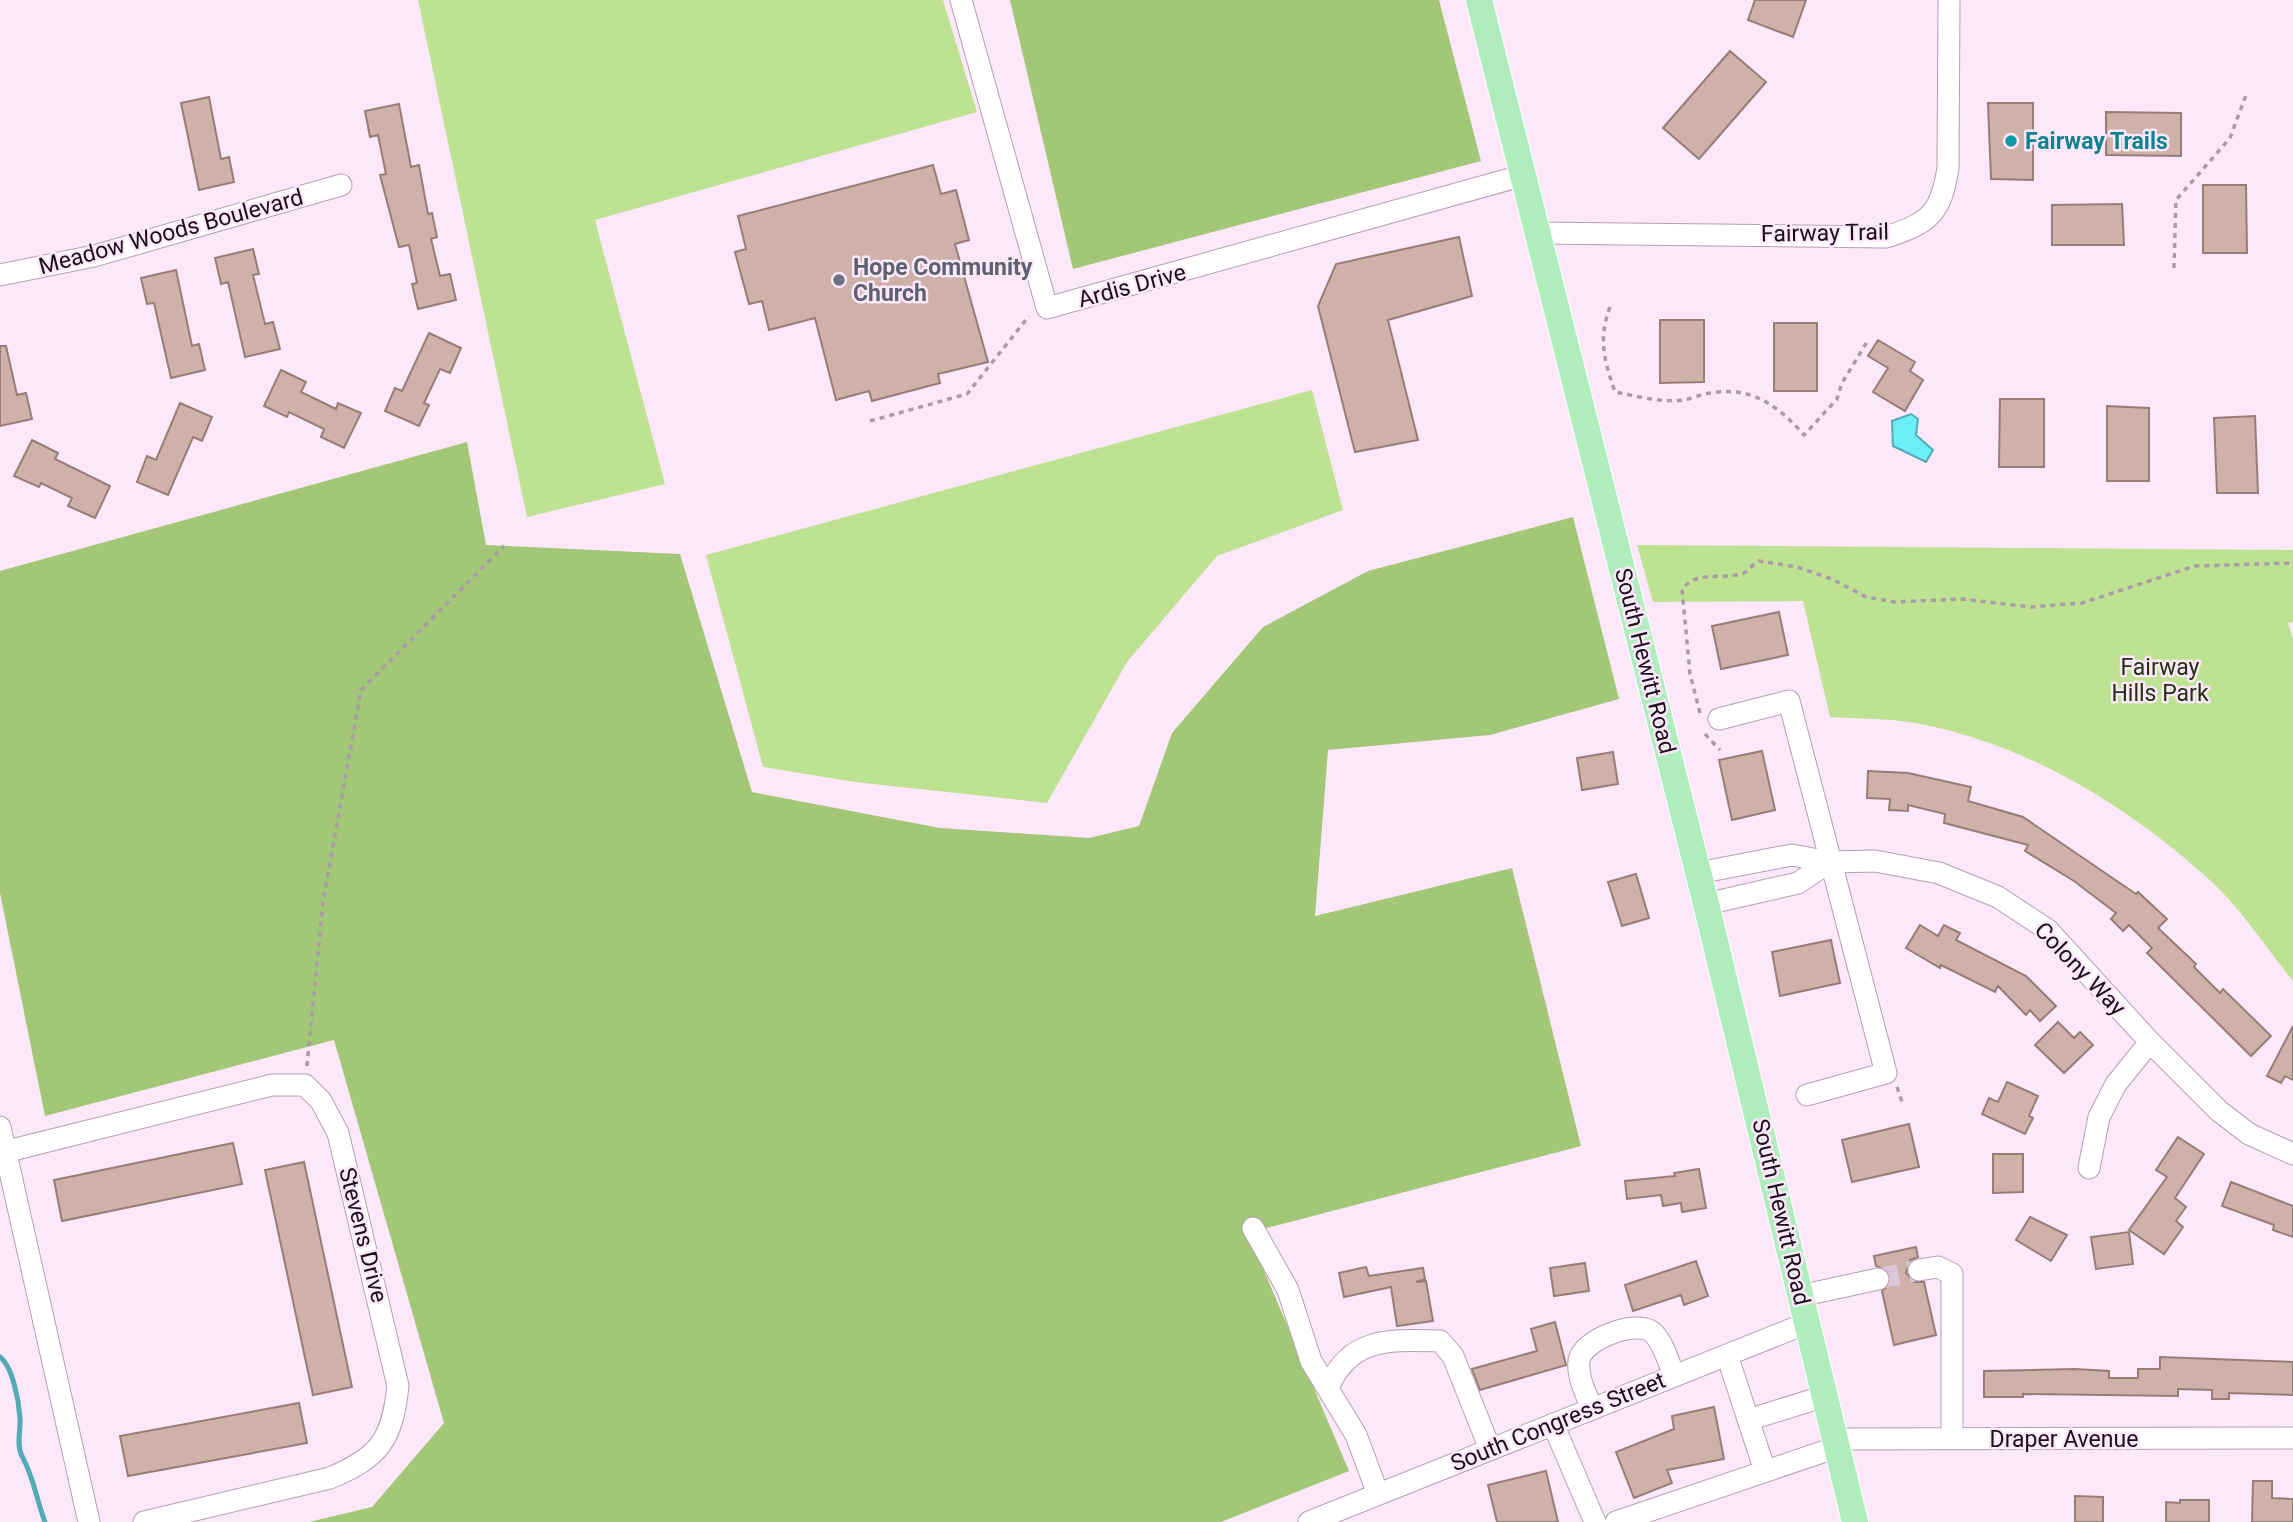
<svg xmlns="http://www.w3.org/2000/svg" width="2293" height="1522" viewBox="0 0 2293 1522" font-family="Roboto,sans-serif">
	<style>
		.green { fill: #bde291 }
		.forest { fill: #a2c776 }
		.water { fill: #6ceef8; stroke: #53acb5; stroke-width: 2 }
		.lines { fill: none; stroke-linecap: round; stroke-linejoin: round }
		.stream { stroke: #53acb5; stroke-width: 5 }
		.building { fill: #ceb1a9; stroke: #987d76; stroke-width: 2 }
		.minor-tunnel { stroke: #dbc7d9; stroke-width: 21; stroke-dasharray: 21 10; stroke-linecap: butt }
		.minor-casing { stroke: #b4a0b2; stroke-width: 23 }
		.major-casing { stroke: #fff; stroke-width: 28 }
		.path { stroke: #ab9aaa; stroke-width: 3.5; stroke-dasharray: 5 5; stroke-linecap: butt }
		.minor { stroke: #fff; stroke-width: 21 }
		.major { stroke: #b0edbd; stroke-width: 26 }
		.culture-dot { fill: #0f9aa8; stroke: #fde7fb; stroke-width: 2.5 }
		.worship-dot { fill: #6b7280; stroke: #fde7fb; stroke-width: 2.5 }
		.labels { text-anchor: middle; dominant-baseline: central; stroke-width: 5; stroke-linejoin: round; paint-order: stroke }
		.culture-label { font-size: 23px; font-weight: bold; fill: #0d838f; stroke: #fde7fb; text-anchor: start }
		.street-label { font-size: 23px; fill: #191118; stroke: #fde7fb }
		.worship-label { font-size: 23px; font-weight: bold; fill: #5b616d; stroke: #fde7fb; text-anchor: start }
		.park-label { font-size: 23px; fill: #23310f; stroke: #fde7fb }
	</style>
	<rect width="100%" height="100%" fill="#fde7fb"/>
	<!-- green -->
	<path class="green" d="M418,0H943L977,112L595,220L665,484L527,517Z
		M1312,390L1343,510L1217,556L1127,662L1047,803L855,782L763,767L706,555Z
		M1637,545L2293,550V622L2288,623L2293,639V981C2267,949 2242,910 2212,882C2129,806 2026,743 1915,723C1888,718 1858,719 1830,717L1803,601L1653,602Z"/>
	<!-- forest -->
	<path class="forest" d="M1010,0H1439L1481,161L1073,269Z
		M467,442L486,545L680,554L752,792L940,828L1089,838L1139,826L1172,733L1263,627L1368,571L1573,517L1619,699L1490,735L1328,750L1315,916L1512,868L1581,1146L1248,1233L1349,1471L1221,1522H309L372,1507L444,1423L334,1040L45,1116L0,893V571Z"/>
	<!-- water -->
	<path class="water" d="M1911,414L1918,419L1916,435L1933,450L1926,462L1893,446L1892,421Z"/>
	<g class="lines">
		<!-- stream -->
		<path class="stream" d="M0,1357C13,1367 19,1402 20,1418C21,1429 16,1445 22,1456C34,1478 36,1498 45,1522"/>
	</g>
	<!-- building -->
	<path class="building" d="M1755,0H1806L1793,37L1748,20Z
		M1730,51L1766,82L1699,159L1663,128Z
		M209,97L221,159L229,157L234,182L199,190L181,103Z
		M1988,103H2033V180L1991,179Z
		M399,104L411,167L419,165L428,214L432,213L437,237L431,239L440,276L450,274L456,300L418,309L412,284L417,283L409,245L399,247L380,175L386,174L378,135L370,137L365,111Z
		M2106,112L2181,113V156L2106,155Z
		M933,165L941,194L956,190L969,240L955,244L988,362L938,374L940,383L872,401L869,391L836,400L815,318L769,330L762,301L749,304L735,252L746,249L738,216Z
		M2203,185H2246L2247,253H2203Z
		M2122,204L2124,245H2052V205Z
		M1459,237L1472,296L1388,320L1418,440L1355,452L1318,306L1336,264Z
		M253,249L259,274L253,275L265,324L273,322L280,349L245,357L228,282L221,284L215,258Z
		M176,270L192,346L199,344L205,370L171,378L154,303L147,304L141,278Z
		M1660,320H1704V382L1660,383Z
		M1774,323H1817V391H1774Z
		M429,333L461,348L450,373L440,369L424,403L429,405L419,426L385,411L395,388L402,391Z
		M1878,340L1915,362L1910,371L1923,380L1905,411L1873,392L1888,368L1868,356Z
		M0,346H6L17,395L26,393L32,419L0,426Z
		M281,370L306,382L301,392L336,409L338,403L361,413L344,448L321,437L324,429L289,412L287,417L264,406Z
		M2000,399H2044V467H1999Z
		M180,403L212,417L202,441L193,437L168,495L137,482L147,456L156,460Z
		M2107,406L2149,408V481H2107Z
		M2255,416L2258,493H2217L2214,418Z
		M32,440L58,453L55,459L110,486L95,518L68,506L72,498L41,483L39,487L14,476Z
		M1779,612L1788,655L1721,669L1712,626Z
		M1762,751L1775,810L1732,820L1719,760Z
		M1613,752L1618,784L1582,790L1577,758Z
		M1868,771L1908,773L1971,787L1968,801L2023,817L2136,894L2138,892L2167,919L2158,928L2196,964L2194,967L2220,993L2223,989L2271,1036L2251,1056L2147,953L2152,948L2129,925L2123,931L2111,919L2116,913L2074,881L2025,851L2028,845L1944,823L1945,814L1908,805V811L1889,810L1890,799L1867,798Z
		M1636,874L1649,918L1622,926L1608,882Z
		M1920,925L1938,936L1944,925L1960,933L1956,940L2026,976L2056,1006L2040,1021L2030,1010L2026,1015L1998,986L1995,992L1941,965L1940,968L1906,948Z
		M1831,940L1840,983L1780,996L1772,952Z
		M2058,1022L2074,1038L2080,1032L2093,1045L2064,1073L2035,1045Z
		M2293,1026V1080L2285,1076L2281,1083L2267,1076Z
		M2007,1082L2038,1096L2029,1116L2033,1118L2025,1134L1982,1114L1989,1098L1998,1102Z
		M1909,1124L1919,1167L1852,1182L1842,1140Z
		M2178,1137L2204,1154L2175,1198L2186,1207L2176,1221L2183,1227L2164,1254L2129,1230L2167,1177L2156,1170Z
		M233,1143L242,1184L62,1221L54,1180Z
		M1993,1154H2023V1192L1993,1193Z
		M304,1162L352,1387L313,1395L265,1170Z
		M1699,1169L1706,1208L1682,1212L1681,1203L1663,1206L1661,1195L1627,1199L1625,1181L1675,1176L1674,1173Z
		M2231,1182L2293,1206V1237L2273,1230L2274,1225L2222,1206Z
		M2030,1217L2067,1235L2051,1261L2016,1240Z
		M2129,1232L2133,1264L2096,1269L2091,1237Z
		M1916,1247L1918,1257L1910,1260L1906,1273L1914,1282H1924L1936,1335L1894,1345L1882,1291L1890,1284L1891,1276L1887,1270L1876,1266L1874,1256Z
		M1696,1261L1708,1296L1684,1305L1681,1295L1633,1311L1625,1285Z
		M1585,1263L1589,1291L1554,1296L1550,1268Z
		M1366,1267L1369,1276L1423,1268L1425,1279L1416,1282L1426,1281L1433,1321L1397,1326L1391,1287L1344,1297L1339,1273Z
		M1555,1322L1566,1365L1480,1390L1472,1369L1537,1351L1531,1329Z
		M2160,1357L2293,1362V1395L2229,1393V1399H2212V1390L2178,1389V1396L2023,1394V1397H1984V1371L2075,1369L2109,1371V1378H2138V1369H2160Z
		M299,1403L307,1443L128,1476L120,1436Z
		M1714,1407L1724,1459L1667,1470L1672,1483L1634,1498L1616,1452L1674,1429L1672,1416Z
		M1546,1471L1558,1522H1497L1488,1485Z
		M2253,1481H2272V1498L2293,1499V1522H2252Z
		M2075,1496L2103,1497V1522H2075Z
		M2180,1500H2209V1522H2166V1502L2180,1503Z"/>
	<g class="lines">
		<!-- minor-tunnel -->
		<path class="minor-tunnel" d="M1878,1279L1919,1270"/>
		<defs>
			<path id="minor" d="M961,0L1047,308L1524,175
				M1538,233L1886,237C1929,223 1941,214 1948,168L1949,0
				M0,275L94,256L341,185
				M1719,719L1789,701L1886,1073L1807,1095
				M1698,873L1792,855L1829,862L1875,861L1939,873L1998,897L2048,930L2150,1042L2219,1111L2249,1134L2293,1154
				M1706,904L1798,883L1829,862
				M0,1127L89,1522
				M8,1151L272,1085H305L321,1101L338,1133L398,1386C392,1440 380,1457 330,1478L144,1522
				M2089,1168L2099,1117L2116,1084L2150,1042
				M1253,1228L1288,1290L1311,1361L1356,1435L1378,1494
				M1919,1270L1938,1267L1952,1274V1439
				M1800,1296L1878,1279
				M1727,1355L1765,1471
				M1328,1388C1350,1336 1391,1340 1440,1341L1453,1356L1490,1449
				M1592,1408C1586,1394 1577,1377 1579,1361C1581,1340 1636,1319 1652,1332C1663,1341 1669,1363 1674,1376
				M1748,1420L1825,1396
				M1553,1424L1595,1522
				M1835,1439L2293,1438
				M1309,1522L1807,1323
				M1616,1522L1837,1447"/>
			<path id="major" d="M1479,0L1706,904L1855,1522"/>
		</defs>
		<!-- minor casing -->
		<use href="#minor" class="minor-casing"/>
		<!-- major casing -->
		<use href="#major" class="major-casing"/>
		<!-- path -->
		<path class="path" d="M2174,268L2176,200L2230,138L2246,95
			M1610,307C1598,339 1604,360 1615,392C1637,396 1661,403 1684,400C1693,398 1702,394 1711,393C1753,386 1778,406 1804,435L1837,399L1842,383L1867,342
			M870,421L967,394L1029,316
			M1700,713L1690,674L1682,589C1698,570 1720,580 1741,574C1749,572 1752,564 1759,561L1797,567L1832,579L1866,597L1895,602L1961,599L2031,607L2082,603L2195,566L2293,563
			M1705,734L1720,750
			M307,1066L323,902L361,690L504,546
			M1897,1087L1903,1105"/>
		<!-- minor -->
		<use href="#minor" class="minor"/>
		<!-- major -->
		<use href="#major" class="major"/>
	</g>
	<!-- markers -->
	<circle class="culture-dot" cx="2011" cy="141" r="7"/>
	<circle class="worship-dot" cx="839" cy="280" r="7"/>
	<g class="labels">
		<!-- culture labels -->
		<g class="culture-label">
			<text x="2025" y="141">Fairway Trails</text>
		</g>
		<!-- street labels -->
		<g class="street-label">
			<text transform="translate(171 232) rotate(-15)">Meadow Woods Boulevard</text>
			<text transform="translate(1825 233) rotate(-1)">Fairway Trail</text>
			<text transform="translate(1132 286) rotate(-15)">Ardis Drive</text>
			<text transform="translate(1645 661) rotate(76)">South Hewitt Road</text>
			<text transform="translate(2080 969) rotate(46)">Colony Way</text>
			<text transform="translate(1781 1212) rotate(77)">South Hewitt Road</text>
			<text transform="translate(363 1235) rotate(76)">Stevens Drive</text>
			<text transform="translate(1558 1422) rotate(-22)">South Congress Street</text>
			<text x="2064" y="1439">Draper Avenue</text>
		</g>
		<!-- worship labels -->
		<g class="worship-label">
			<text x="853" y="267">Hope Community<tspan x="853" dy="26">Church</tspan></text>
		</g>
		<!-- park labels -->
		<g class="park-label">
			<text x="2160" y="667">Fairway<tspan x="2160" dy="26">Hills Park</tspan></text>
		</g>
	</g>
</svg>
